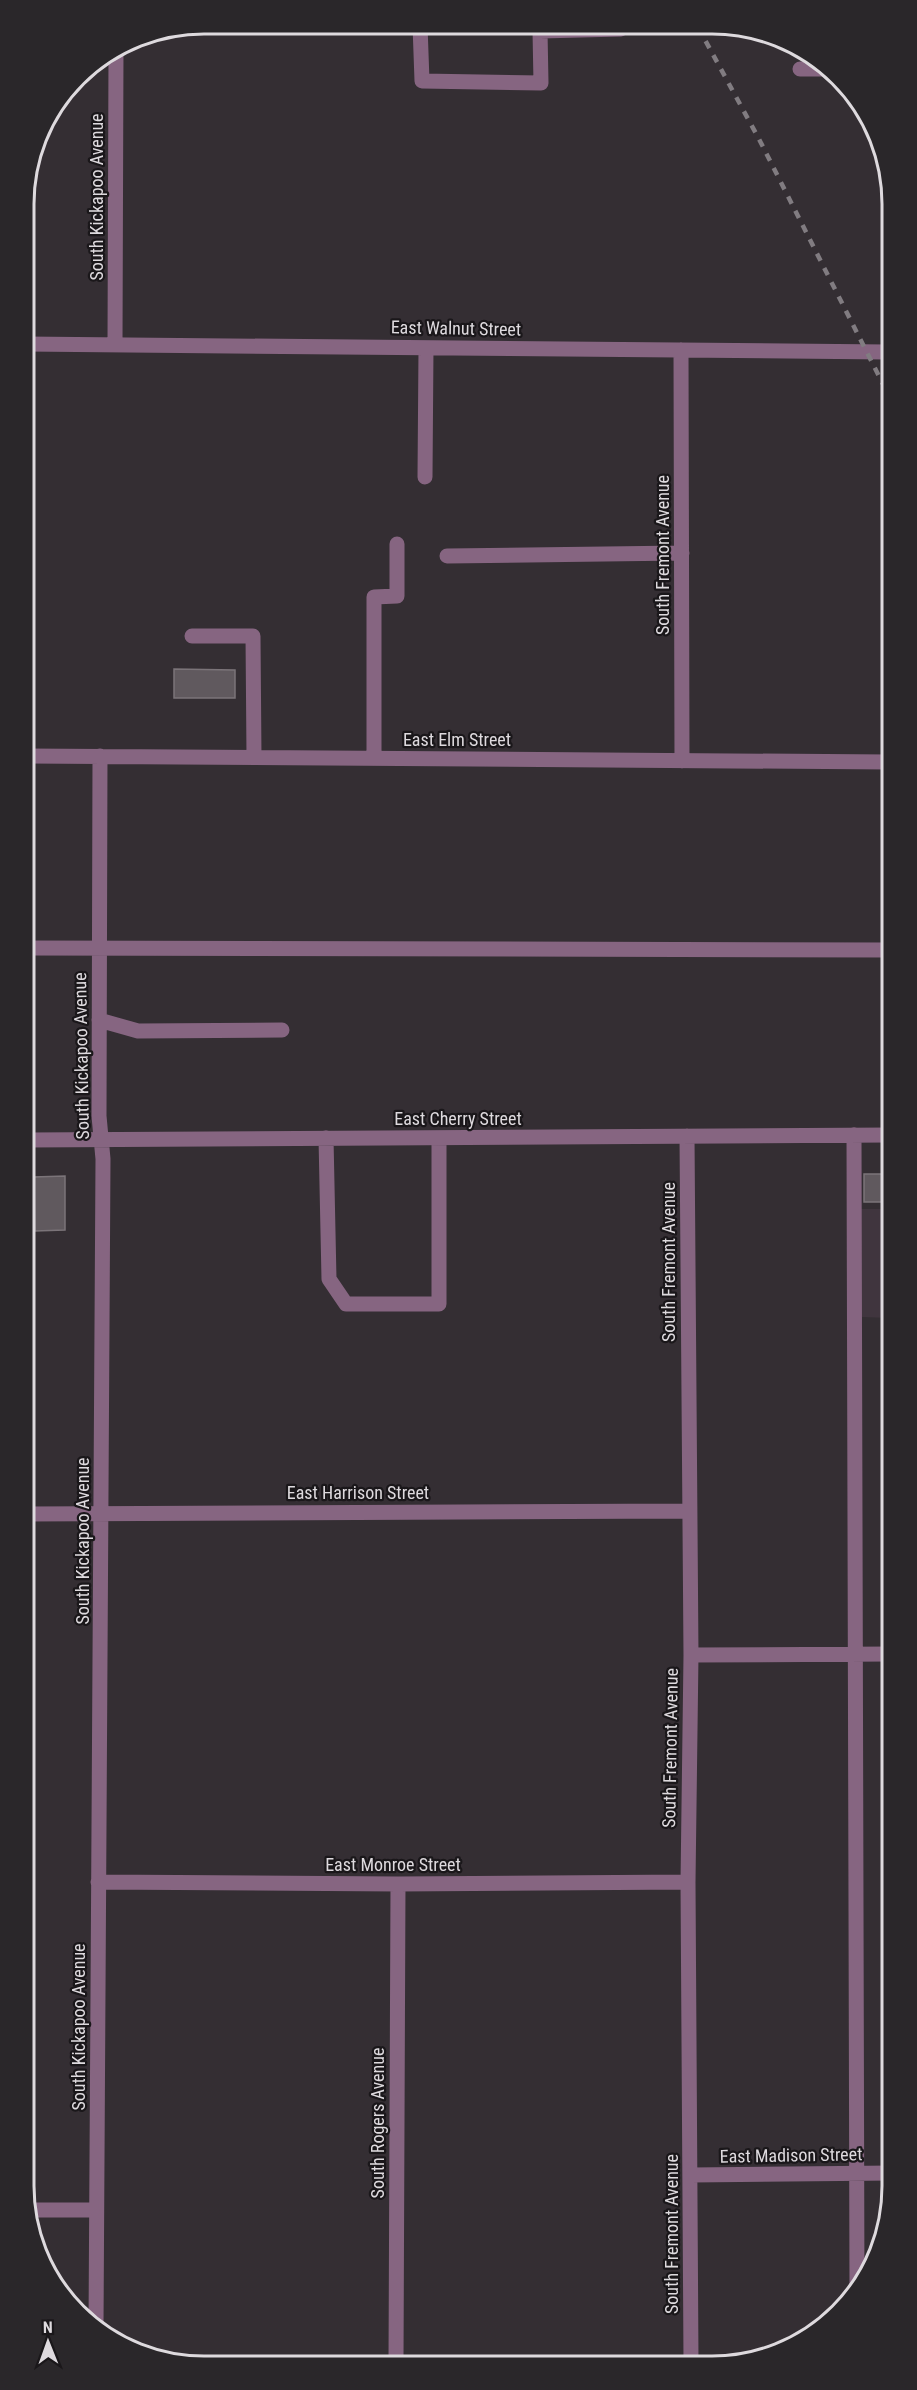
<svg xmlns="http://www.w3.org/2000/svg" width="917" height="2390" viewBox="0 0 917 2390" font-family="'Roboto Condensed',sans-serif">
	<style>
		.built { fill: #40353e }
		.building { fill: #60595e; stroke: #7b7479; stroke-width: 1.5 }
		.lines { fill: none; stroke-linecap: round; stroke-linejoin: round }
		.minor { stroke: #866581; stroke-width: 15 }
		.rail { stroke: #817c81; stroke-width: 4.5; stroke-dasharray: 8 8; stroke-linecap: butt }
		.labels { text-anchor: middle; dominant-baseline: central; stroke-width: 4.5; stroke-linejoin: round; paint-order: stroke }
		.street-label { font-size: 18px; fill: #dedade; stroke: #1a171a }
		.rim { fill: none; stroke: #dedade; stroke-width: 3 }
	</style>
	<rect width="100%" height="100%" fill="#342e33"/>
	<!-- built -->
	<path class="built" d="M860,1209H890V1318L862,1317Z"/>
	<!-- building -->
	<path class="building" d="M174,669L235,670V698H174Z
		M864,1174H890V1202H864Z
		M65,1176V1230L35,1231L34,1177Z"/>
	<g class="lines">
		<!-- minor -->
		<path class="minor" d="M420,25L422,81L541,83L540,31
			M540,26V31L621,29L623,27
			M800,69H830
			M25,344L887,352
			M115,344L116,50
			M681,350L682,761
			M425,477L426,348
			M447,556L682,553
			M192,636H253L254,757
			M26,756L889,762
			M374,758V597L397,596V544
			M27,948L889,950
			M99,1020L138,1031L282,1030
			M854,1135L857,2294
			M687,1136L691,1655L688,1882L691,2360
			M326,1138L329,1279L346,1304H439V1138
			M27,1140L890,1135
			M28,1514L689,1511
			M691,1655L891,1654
			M98,1882L398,1884L688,1882
			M691,2175L893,2173
			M30,2210H96
			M96,2326L103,1159L99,1116L100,756
			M396,2362L398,1884"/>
		<!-- rail -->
		<path class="rail" d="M698,27L759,139L888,394"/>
	</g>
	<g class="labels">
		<!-- street labels -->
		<g class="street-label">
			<text transform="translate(96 197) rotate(-90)">South Kickapoo Avenue</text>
			<text transform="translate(456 328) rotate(1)">East Walnut Street</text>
			<text transform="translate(662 555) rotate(-90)">South Fremont Avenue</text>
			<text x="457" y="739">East Elm Street</text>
			<text transform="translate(81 1056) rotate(-91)">South Kickapoo Avenue</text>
			<text x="458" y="1118">East Cherry Street</text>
			<text transform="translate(668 1262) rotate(-90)">South Fremont Avenue</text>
			<text x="358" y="1492">East Harrison Street</text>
			<text transform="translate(82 1541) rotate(-90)">South Kickapoo Avenue</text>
			<text transform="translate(670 1748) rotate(-89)">South Fremont Avenue</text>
			<text x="393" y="1864">East Monroe Street</text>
			<text transform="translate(78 2027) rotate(-90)">South Kickapoo Avenue</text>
			<text transform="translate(377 2123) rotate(-90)">South Rogers Avenue</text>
			<text transform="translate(791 2155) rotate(-1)">East Madison Street</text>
			<text transform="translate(671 2234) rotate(-90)">South Fremont Avenue</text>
		</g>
	</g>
	<!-- crop -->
	<path d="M0 0H917V2390H0ZM204 34H712A170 170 0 0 1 882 204V2186A170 170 0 0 1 712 2356H204A170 170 0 0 1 34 2186V204A170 170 0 0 1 204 34Z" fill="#2a272a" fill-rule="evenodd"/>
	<path class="rim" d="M204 34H712A170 170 0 0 1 882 204V2186A170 170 0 0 1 712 2356H204A170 170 0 0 1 34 2186V204A170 170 0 0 1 204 34Z"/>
	<!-- north arrow -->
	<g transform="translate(48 2342) rotate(359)" stroke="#1a171a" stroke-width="4.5" paint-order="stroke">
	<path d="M0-4.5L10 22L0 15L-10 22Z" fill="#dedade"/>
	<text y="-9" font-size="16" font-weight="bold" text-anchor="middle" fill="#dedade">N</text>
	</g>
</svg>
